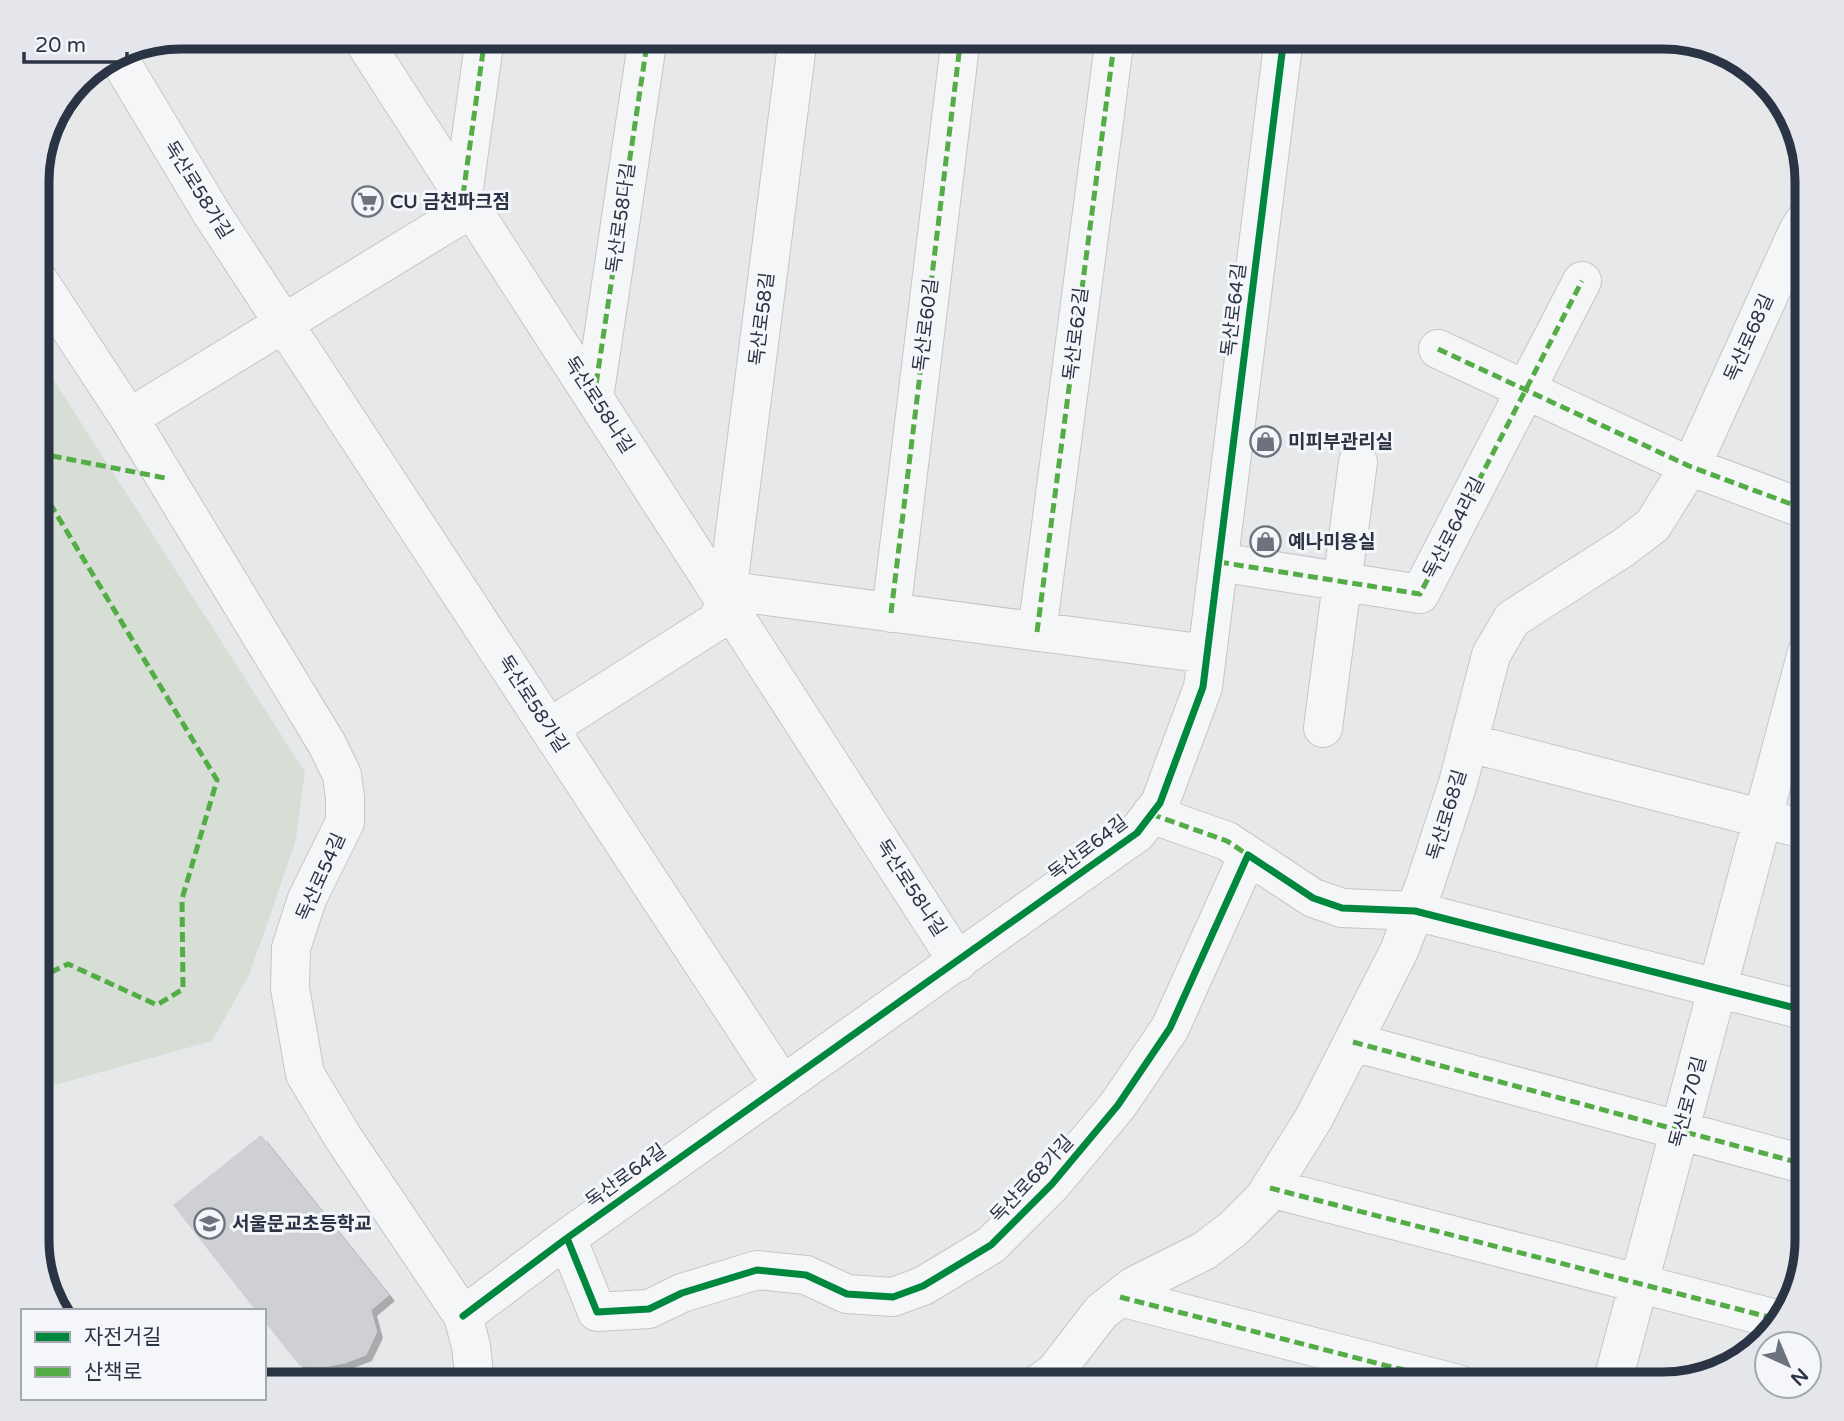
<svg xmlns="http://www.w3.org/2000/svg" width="1844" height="1421" viewBox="0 0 1844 1421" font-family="'Varela Round','Noto Sans KR',sans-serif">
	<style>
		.green { fill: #d6ded6 }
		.building { fill: #ced0d3; filter: url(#shadow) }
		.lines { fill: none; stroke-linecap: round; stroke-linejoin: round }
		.minor-casing { stroke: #c4c6c8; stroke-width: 40 }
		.minor { stroke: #f5f6f7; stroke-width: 38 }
		.quiet { stroke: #54ac47; stroke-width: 5; stroke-dasharray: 10 5; stroke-linecap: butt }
		.cycleway-casing { stroke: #f4f6f9; stroke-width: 11 }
		.cycleway { stroke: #00873e; stroke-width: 7 }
		.labels { text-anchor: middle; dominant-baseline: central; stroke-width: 6; stroke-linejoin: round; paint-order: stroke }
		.street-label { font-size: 19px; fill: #2b3445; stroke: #f4f6f9 }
		.poi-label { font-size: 19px; font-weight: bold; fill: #2b3445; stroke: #f4f6f9; text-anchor: start }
		.rim { fill: none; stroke: #2b3445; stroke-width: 9 }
	</style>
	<defs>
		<filter id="shadow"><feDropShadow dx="6" dy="6" stdDeviation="0" flood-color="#0004"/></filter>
	</defs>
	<rect width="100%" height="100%" fill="#e6e8ea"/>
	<!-- green -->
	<path class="green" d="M37,354L305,772L296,839L272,910L249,975L212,1041L47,1087L37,1095Z"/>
	<!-- building -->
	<path class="building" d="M261,1135L389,1295L371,1310L377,1332L366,1355L345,1363L325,1367L300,1366L264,1321V1311H256L173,1205Z"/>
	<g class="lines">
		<defs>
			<path id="minor" d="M361,37L958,962
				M116,54L212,214L782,1084
				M463,195L485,37
				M37,278L129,418L327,744L342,775L345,798V822L307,899L291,948L290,988L305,1074L344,1139L463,1316L471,1346L474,1374L479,1384
				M1438,349L1689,466L1807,510
				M594,398L648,37
				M129,418L472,208
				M1219,562L1420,594L1582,281
				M726,602L745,593L1207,654
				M891,613L961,37
				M1037,632L1115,37
				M549,728L717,621L726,602L798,37
				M1323,728L1358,462
				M1469,743L1807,830
				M1151,814L1227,841L1248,855
				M1353,1042L1807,1165
				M1270,1188L1780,1320
				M567,1238L597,1312L649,1309L682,1293L757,1270L806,1275L847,1294L893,1297L923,1286L991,1245L1052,1184L1118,1105L1170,1028L1248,855L1313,898L1342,908L1415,911L1807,1011
				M1120,1297L1458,1384
				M463,1316L567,1238L1137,833L1160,803L1203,687L1284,37
				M1038,1384L1054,1373L1101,1312L1134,1286L1204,1251L1233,1229L1264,1198L1314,1118L1399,951L1425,884L1458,783L1491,655L1512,619L1623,548L1653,525L1696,456L1798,231L1807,217
				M1612,1384L1807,652"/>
		</defs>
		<!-- minor casing -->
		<use href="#minor" class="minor-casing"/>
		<!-- minor -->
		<use href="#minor" class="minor"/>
		<!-- quiet -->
		<path class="quiet" d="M463,195L485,37
			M1438,349L1689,466L1807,510
			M594,398L648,37
			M37,453L165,478
			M1219,562L1420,594L1582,281
			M891,613L961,37
			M1037,632L1115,37
			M1800,682L1807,683
			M1151,814L1227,841L1248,855
			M37,979L68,964L157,1005L183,989L182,899L217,780L37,482
			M1353,1042L1807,1165
			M1270,1188L1780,1320
			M1120,1297L1458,1384"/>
		<defs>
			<path id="cycleway" d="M567,1238L597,1312L649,1309L682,1293L757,1270L806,1275L847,1294L893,1297L923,1286L991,1245L1052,1184L1118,1105L1170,1028L1248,855L1313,898L1342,908L1415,911L1807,1011
				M463,1316L567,1238L1137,833L1160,803L1203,687L1284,37"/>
		</defs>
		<!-- cycleway casing -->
		<use href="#cycleway" class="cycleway-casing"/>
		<!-- cycleway -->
		<use href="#cycleway" class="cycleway"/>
	</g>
	<!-- icons -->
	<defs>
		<symbol id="supermarket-ring" viewBox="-11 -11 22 22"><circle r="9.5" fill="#f4f6f9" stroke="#6c737f" stroke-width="1.5"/><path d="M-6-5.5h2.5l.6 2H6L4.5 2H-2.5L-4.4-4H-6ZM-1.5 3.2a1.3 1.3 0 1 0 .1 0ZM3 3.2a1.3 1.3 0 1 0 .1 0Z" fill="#6c737f"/></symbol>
		<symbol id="shop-ring" viewBox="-11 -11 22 22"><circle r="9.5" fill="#f4f6f9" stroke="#6c737f" stroke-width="1.5"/><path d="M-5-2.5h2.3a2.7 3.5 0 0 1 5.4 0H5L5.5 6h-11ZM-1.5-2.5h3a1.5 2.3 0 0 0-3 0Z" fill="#6c737f"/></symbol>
		<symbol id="school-ring" viewBox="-11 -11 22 22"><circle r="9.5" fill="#f4f6f9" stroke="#6c737f" stroke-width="1.5"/><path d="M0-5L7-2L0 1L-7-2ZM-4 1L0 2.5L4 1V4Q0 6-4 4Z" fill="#6c737f"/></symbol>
	</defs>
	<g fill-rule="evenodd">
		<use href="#supermarket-ring" x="350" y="184" width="35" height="35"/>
		<use href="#shop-ring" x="1248" y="424" width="35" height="35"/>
		<use href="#shop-ring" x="1248" y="524" width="35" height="35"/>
		<use href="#school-ring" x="192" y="1206" width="35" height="35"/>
	</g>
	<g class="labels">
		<!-- street labels -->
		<g class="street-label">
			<text transform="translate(198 190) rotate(58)">독산로58가길</text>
			<text transform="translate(621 218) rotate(-82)">독산로58다길</text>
			<text transform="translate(1234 310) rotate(-83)">독산로64길</text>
			<text transform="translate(762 319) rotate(-83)">독산로58길</text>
			<text transform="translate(926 325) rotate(-83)">독산로60길</text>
			<text transform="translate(1076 334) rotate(-83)">독산로62길</text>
			<text transform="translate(1749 338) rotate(-66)">독산로68길</text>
			<text transform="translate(599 405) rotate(57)">독산로58나길</text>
			<text transform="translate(1454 528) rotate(-63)">독산로64라길</text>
			<text transform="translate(533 704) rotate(57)">독산로58가길</text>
			<text transform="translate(1447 815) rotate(-73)">독산로68길</text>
			<text transform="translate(1088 848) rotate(-37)">독산로64길</text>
			<text transform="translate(321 877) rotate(-66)">독산로54길</text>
			<text transform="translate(911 888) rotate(57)">독산로58나길</text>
			<text transform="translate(1688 1102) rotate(-75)">독산로70길</text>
			<text transform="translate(626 1176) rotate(-36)">독산로64길</text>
			<text transform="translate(1032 1179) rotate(-47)">독산로68가길</text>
		</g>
		<!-- poi labels -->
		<g class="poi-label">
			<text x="390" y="202">CU 금천파크점</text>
			<text x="1288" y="442">미피부관리실</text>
			<text x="1288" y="542">예나미용실</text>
			<text x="232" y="1224">서울문교초등학교</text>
		</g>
	</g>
	<!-- crop -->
	<path d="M0 0H1844V1421H0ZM181 49H1663A132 132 0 0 1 1795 181V1240A132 132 0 0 1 1663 1372H181A132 132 0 0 1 49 1240V181A132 132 0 0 1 181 49Z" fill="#e4e6eb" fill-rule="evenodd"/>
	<path class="rim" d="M181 49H1663A132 132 0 0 1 1795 181V1240A132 132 0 0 1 1663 1372H181A132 132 0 0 1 49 1240V181A132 132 0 0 1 181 49Z"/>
	<!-- legend -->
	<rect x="21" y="1309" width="245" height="91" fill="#f4f6f9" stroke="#a4a8b1" stroke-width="2"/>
	<rect x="35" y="1332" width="35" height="10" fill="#00873e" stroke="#a4a8b1" stroke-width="2"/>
	<text x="84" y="1344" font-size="21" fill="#2b3445">자전거길</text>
	<rect x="35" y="1367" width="35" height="10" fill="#54ac47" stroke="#a4a8b1" stroke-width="2"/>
	<text x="84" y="1379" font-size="21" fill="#2b3445">산책로</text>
	<!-- north arrow -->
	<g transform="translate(1788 1365) rotate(136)"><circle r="33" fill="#f4f6f9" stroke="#a4a8b1" stroke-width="2"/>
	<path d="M0-5L12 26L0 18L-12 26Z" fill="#6c737f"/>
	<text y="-10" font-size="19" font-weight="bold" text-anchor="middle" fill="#2b3445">N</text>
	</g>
	<!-- scale -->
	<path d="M24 52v10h103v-10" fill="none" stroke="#2b3445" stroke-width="3.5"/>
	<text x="35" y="52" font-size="21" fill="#2b3445" stroke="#f4f6f9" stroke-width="5" paint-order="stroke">20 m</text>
</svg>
